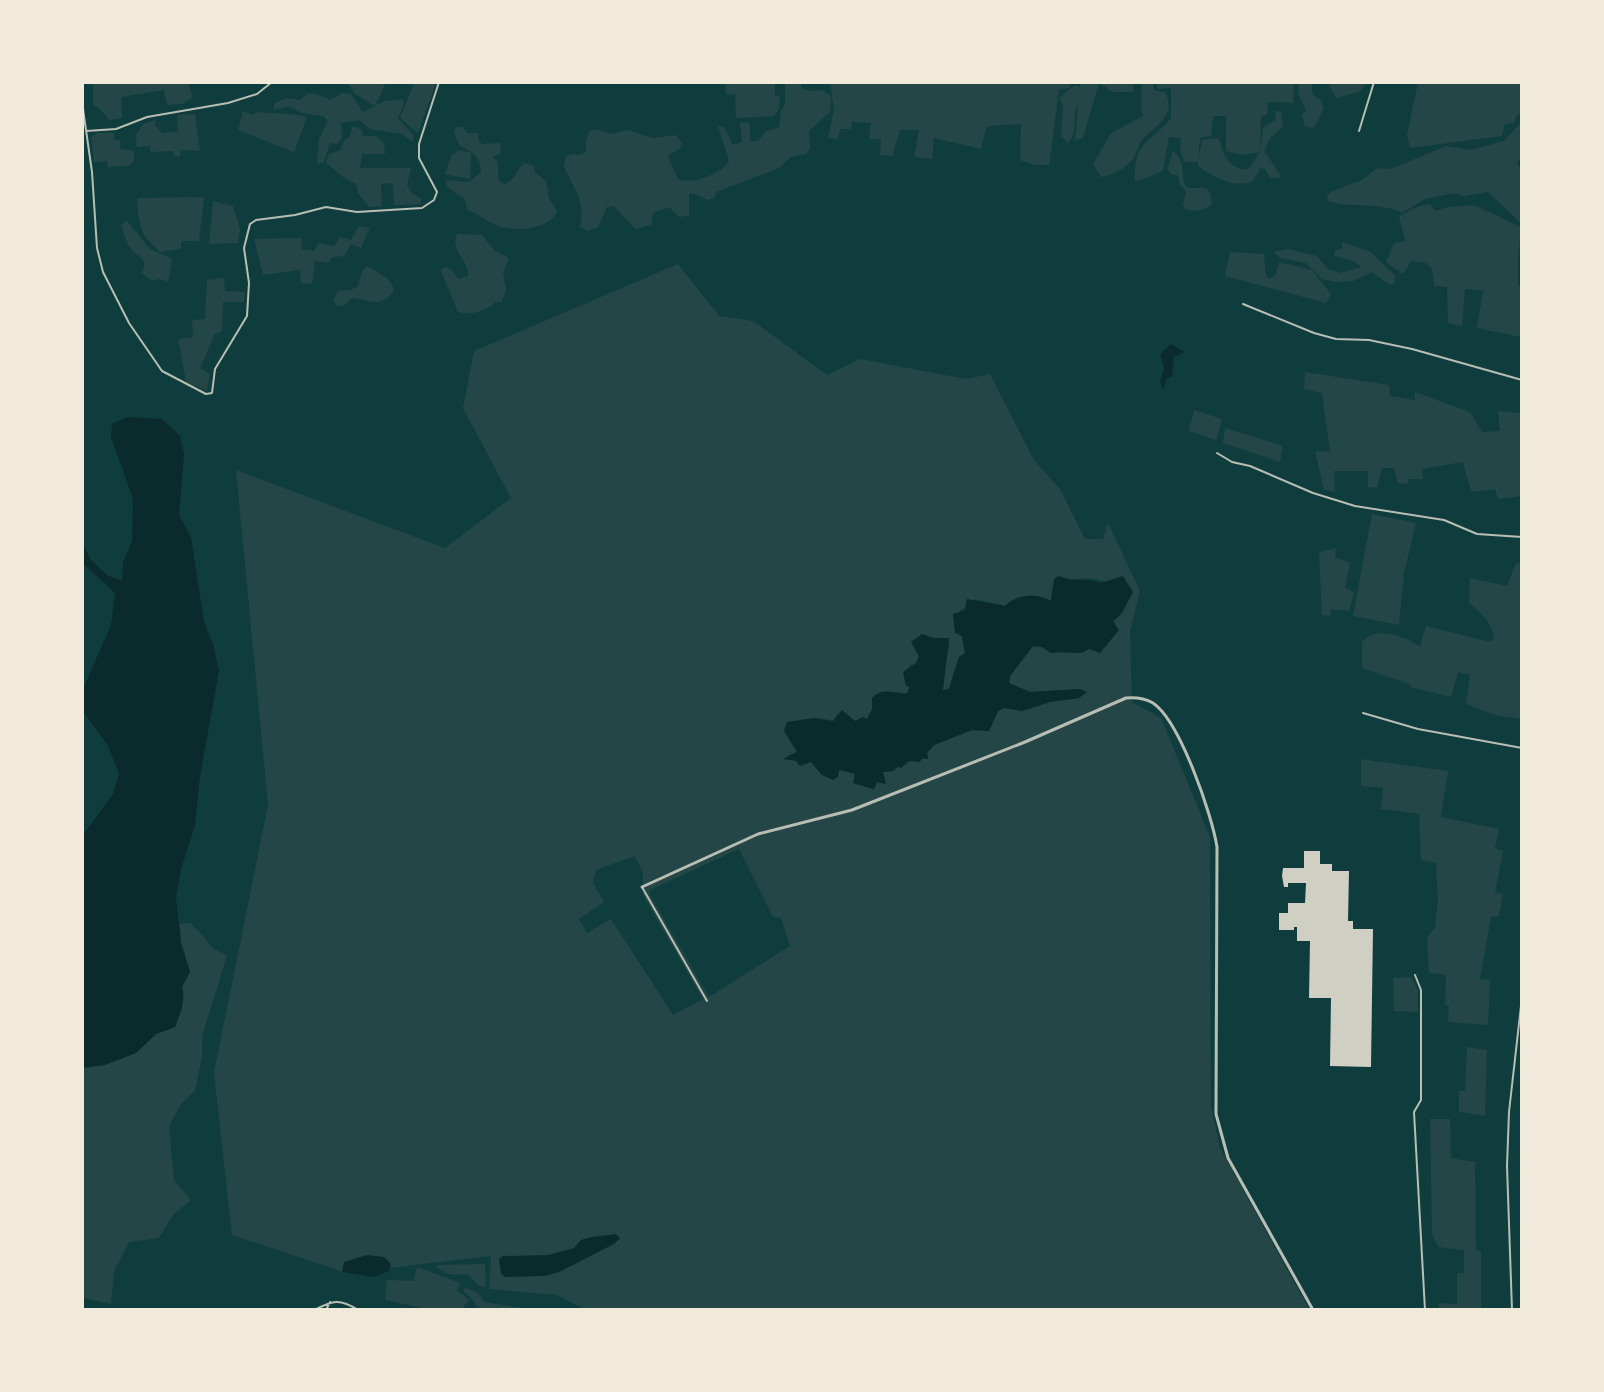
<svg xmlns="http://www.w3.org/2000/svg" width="1604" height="1392" viewBox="0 0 1604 1392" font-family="'Roboto Condensed',sans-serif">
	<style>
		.green { fill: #244646; fill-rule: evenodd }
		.water { fill: #0a2a2b }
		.building { fill: #cfcfc3 }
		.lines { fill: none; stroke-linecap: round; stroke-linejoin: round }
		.minor { stroke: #b8beb3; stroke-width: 2 }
		.tertiary { stroke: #b8beb3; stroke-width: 3 }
	</style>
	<rect width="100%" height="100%" fill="#0f3d3e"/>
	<!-- green -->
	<path class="green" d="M353,82H386V83L375,106L355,94L349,84Z
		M93,83H188L193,97L183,104L167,105L164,90L121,97L122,118L109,120L100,109L93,105Z
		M414,83H436L418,133L400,118Z
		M725,83H775V95L780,96L779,109L774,116L736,118L735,94L726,95Z
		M785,83H801V88L808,91L823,90L831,96L830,112L809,131L810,149L806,154L791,157L779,168L716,192L714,198L708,200L695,194H689V215C677,220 677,214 669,207L653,213L651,225L635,229L614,206L607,207L598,227L589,231L580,227L582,212L579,197L564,167L566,157L572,154L580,155L586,152V141L589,131L596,129L611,134L627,130L653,138L676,135L682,143L680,148L668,156L678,179C692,185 721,174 729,161L718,126L724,127L733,145L742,142L740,122L750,123V141H758L765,132L779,127L781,111L785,104Z
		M830,83L1070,82V88L1059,90L1049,165H1035L1020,160L1021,124L987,126L981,149L934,138L932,159L914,157L919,130H900L892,156L880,155L881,139H869L871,123L852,122L851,129H840L838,139L828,138L834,109Z
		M1080,83H1133V92H1113L1099,83L1083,138L1075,140L1078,104C1072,116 1078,134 1068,143L1061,136L1063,106L1059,98L1075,85L1080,87Z
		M1142,83H1153L1154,90L1165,92C1177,114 1157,125 1144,138C1138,144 1137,153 1133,159C1127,167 1111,176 1101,177L1093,164L1111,133L1143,116L1141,106Z
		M1157,83H1294L1293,103L1268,102L1267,115L1261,116L1260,151L1263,128L1276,119L1275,111L1281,112L1283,127L1271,137L1264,151L1280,174L1279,178H1270L1265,169L1260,168L1253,181C1233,189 1213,177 1198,166V162H1185L1180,151L1181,138L1169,137L1163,171L1135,182C1133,142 1148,145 1171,118V88L1157,89ZM1213,116H1226V151L1242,155L1260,152L1249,169C1237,172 1227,162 1223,152C1220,146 1223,144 1218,138L1202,140L1198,161L1200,138L1211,136Z
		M1298,83H1311L1313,95L1321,100L1324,108L1314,128L1305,126L1302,115L1306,110L1299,96Z
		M1328,83H1367L1359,92L1336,98Z
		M1418,83H1521V114L1517,115L1514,123L1505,124L1502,136L1410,148L1407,135Z
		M314,93L330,100L342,93L351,94L363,112L384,101L403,99L404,104L398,118L414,136L413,142L402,134L370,129L359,120L341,123L342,138L337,144L330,143L324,162L317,164L319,139L328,121L323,116L302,113L289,106L274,110V103L287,98L300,100L307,94Z
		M243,111L252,115L257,112C274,114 291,112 307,117L294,152L238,130Z
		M195,114L200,151L181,150L180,157L174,156L173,151L151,152L150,146L137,147L136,135L143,124L155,120V125L162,133L178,132L177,115Z
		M1521,122V158L1517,162L1521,172V223L1488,192L1464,196L1454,193L1425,199L1402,213C1379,201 1353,209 1328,201L1327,196L1331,192L1362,180L1377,168L1391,169L1446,146L1470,150L1504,141Z
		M352,126L362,130L363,136H376L384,143L385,154H362L360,168H411L407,185L412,194L421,198V204L394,205L393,183L381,184L382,206L369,207L358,193L356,184L343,177L326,163L329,154L341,150L344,140L350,137Z
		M456,127H463L467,133H478L479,141L482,144L500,143L501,153L493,157L498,162V179L504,184C515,181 516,170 524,163L534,166L535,172L546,181L549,198L557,211C549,230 519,231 501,227C488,223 480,214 467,210L465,199L447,187L446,180L469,182L481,172C481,156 472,152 460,146L454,133Z
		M96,133H114V140H120V149L134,151V161L128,166L108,167L107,161L94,162L91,137Z
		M459,150L471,153L470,179L445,174L451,156Z
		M1173,151C1184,158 1182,171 1184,183L1188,188H1206L1210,193L1212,204C1204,211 1195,212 1185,209L1183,205L1186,191L1179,184V176L1171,174L1167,169Z
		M204,197L199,241H181V249L160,252C139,233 139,226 137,198Z
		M213,201L233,206L240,229L238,243L209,244Z
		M1429,204L1436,211L1448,207L1474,205L1521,227L1518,259V286H1521V337L1477,328L1483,291L1465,289L1462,326L1448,323L1447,287L1434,286L1432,269L1426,263L1411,261L1403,274L1386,262L1394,243L1405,241L1399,216L1414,208Z
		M127,221L150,249L172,259L168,282L160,279L152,281L142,273L145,264C142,257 140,258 135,253C127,246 124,234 121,225Z
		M359,226L370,228L361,248L351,244L344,256L332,257L328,263L315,261L312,284L301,283L300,270L263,275L254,239L301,238L302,249L314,251L318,243L334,246L340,237L351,240Z
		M457,234L482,235L495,251L509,258L503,273L506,289L502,302H495C486,311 471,316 458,312L441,271L445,267L451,269L458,279L468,276C470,260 449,252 457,234Z
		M1342,242L1371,252L1395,276V283L1390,285L1372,272L1353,281L1337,282L1322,279L1306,263L1281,258L1273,252L1287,249L1317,256L1328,269L1340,273L1362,267L1351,260L1334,256L1335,251L1343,248Z
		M1230,252L1264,254L1266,277L1270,279L1276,274L1279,262L1312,270L1331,294L1326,303L1225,276Z
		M678,264L719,316L753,321L827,375L860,359L966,379L990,374L1034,460L1060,489L1085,539H1103L1108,523L1140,591L1130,632L1132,702L1161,718L1210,837L1211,1106L1220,1148L1309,1309L587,1310L557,1295L489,1289L491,1256L347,1273L232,1235L214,1073L268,805L236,470L445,548L511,498L463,408L474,351ZM1059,576C1074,583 1075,578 1088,578C1103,579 1098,584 1117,579L1122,613L1083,653H1051L1042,647L1033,646L1010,676L1009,683L1030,692L1080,689L1079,698L1050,702L1022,711L1005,708L998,711L989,731L972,730L934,745L927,753L928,758L909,761L883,772L882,783L877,782L873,789L853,783L855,773L845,769L822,775L811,762L786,756L797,752L787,722L815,718L833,721L837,714L856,721L863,717L867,720L872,709L896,691L903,695L907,693L910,687L909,666L917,663L919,656L915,650L934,638H944L950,645L944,665L943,691L949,689L954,671L965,653L958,613L975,599L1005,606C1018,593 1036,593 1051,601L1054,579ZM739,849L773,917L781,918L790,946L709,997L650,895V890ZM635,856L643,873V895L703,999L673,1015L611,919L587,933L579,919L604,902L593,883L596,870Z
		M366,267H370C379,275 391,277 394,290C384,309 367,300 352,298L343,306L336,305L333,299L338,291L351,290L358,286L362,271Z
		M224,278L225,291L245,292L244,302H223L222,331L215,334L200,368L210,374L207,391L186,382L178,339L193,337L192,320L205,319L207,280Z
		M1305,372L1389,385L1390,396L1415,400V392L1470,412L1482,432L1500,431L1498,411L1521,413V496L1498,499L1495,489L1471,492L1463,462L1422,469L1423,479H1408V484L1398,483L1394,468H1382L1377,488L1368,487V471H1334L1335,492L1324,490L1315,451L1330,452L1322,393L1304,389Z
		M1194,410L1222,419L1216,440L1189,431Z
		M1225,428L1283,446L1280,462L1223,443Z
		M1372,514L1416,523L1404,573L1399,625L1353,616Z
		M1336,548L1335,557L1350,563L1345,588L1354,592L1349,611L1331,609L1330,616L1322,615L1319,552Z
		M1516,563L1522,564L1521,719L1495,715L1466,704L1470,675L1458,672L1451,697L1410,687V684L1362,668V642C1376,625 1404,636 1420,646L1426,626L1490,642L1494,638C1492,622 1481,613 1469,603L1470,578L1507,586Z
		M1361,759L1448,771L1441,817L1499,829L1495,848L1503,851L1495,893L1503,894L1499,916L1491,917L1480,979L1490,980L1488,1025L1448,1022L1449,1006L1445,1005L1446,975L1429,973L1427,938L1435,927L1438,899L1436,863L1421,860L1419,814L1381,809L1383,788L1361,786Z
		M191,923L214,949L227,956L202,1036V1057L195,1091L181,1104L169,1126L174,1180L191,1200L173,1215L159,1238L129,1242L114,1271L111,1304L84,1298L83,1309V1067L136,1053L156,1034L175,1027L182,987L190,972L181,943L180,924Z
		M1411,977L1418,990V1012L1394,1011L1393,978Z
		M1467,1047L1487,1050L1485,1116L1459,1112V1091H1465Z
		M1430,1119H1450L1451,1158L1475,1162L1476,1250L1481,1251V1309H1439V1303L1457,1304V1273H1464V1250L1438,1247L1432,1233Z
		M485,1264L486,1286H480L468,1275L448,1274L436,1267L438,1265Z
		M417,1267L460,1283L457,1290L469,1300L461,1310L427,1309L385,1300L387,1280L414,1281Z
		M467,1288L478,1293L484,1302L529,1309H481C473,1305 474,1298 464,1292L463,1289Z"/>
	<!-- water -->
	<path class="water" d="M1171,344L1184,352L1174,357L1172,376L1166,380L1164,390L1160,382L1164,368L1160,354Z
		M127,417L162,419L180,436L184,454L179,515L191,537L204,622L213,644L219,671L200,776L195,825L181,869L176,897L181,943L190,972L182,987C186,1001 180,1014 175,1027L156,1034L136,1053L105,1065L84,1068L83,835L113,794L119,773L107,744L82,710L83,689L111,625L115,593L86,566H83V544L91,560L107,575L122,581L123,562L132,541L133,499L111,437L112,424Z
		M1059,576C1074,583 1086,577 1101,583L1123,576L1133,592L1122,613L1113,621L1119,630L1100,653L1089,649C1078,657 1065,649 1051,653L1042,647L1033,646L1010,676L1009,683L1030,692L1080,689L1087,692L1079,698L1050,702L1022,711L1004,708L998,711L989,731L972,730L934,745L927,753L928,759L922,758L920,762L909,761L901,768L898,767L893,771L883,772L886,784L877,782L874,789L853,783L855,774L839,770L838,777L833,780L822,775L811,762L800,766L796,761L783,759L797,752L784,731L787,722L815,718L833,721L842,710L855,721L863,717L867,719L872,709V698C885,685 894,696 907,693L910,687L906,686L903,672L916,663L919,656L911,642L922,634L934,638H949L943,690L949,689L959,657L965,653L962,636L955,633L953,614L965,610L967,599L1005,606C1018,594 1036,593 1051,601L1054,579Z
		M616,1234L620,1238L614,1244L559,1272L544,1276L505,1277L501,1274L499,1259L503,1256L548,1255L574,1248L581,1240L592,1237Z
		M367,1255L384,1257L391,1264L389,1271L373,1277L342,1272L344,1262Z"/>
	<!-- building -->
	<path class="building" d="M1304,851H1320V864H1332V871H1349L1348,921H1353V929H1373L1371,1067L1330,1066L1331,998H1309L1310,941H1297V927H1294V930H1279V913H1288V903H1305L1306,883H1288V887H1284L1282,876L1283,868H1304Z"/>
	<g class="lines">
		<!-- minor -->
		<path class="minor" d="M82,88L83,82
			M82,102L92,172L97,248L103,272L129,323L162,371L206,394L212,393L215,369L247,316L249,283L244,248L250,224L256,220L295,215L326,207L357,212L422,208L434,200L437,192L419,158V144L439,82
			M86,131L116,129L147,117L228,103L257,94L272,82
			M1359,131L1374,82
			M1243,304L1314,333L1336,339L1369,340L1412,349L1522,380
			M1217,453L1232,462L1250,466L1313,493L1355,506L1444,520L1477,534L1522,537
			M1363,713L1418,729L1522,748
			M642,887L707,1001
			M1415,975L1421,990V1100L1414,1112L1425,1310
			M314,1310C333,1301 339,1298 358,1310
			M326,1310L330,1302
			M1512,1310L1507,1166L1509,1112L1522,997"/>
		<!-- tertiary -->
		<path class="tertiary" d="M642,887L758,834L852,810L1025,742L1126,698C1136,697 1144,698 1153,703C1180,721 1212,815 1217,847L1216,1114L1228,1158L1313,1310"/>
	</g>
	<!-- border -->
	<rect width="1604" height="1392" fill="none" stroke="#f1e9da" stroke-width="168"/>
</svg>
